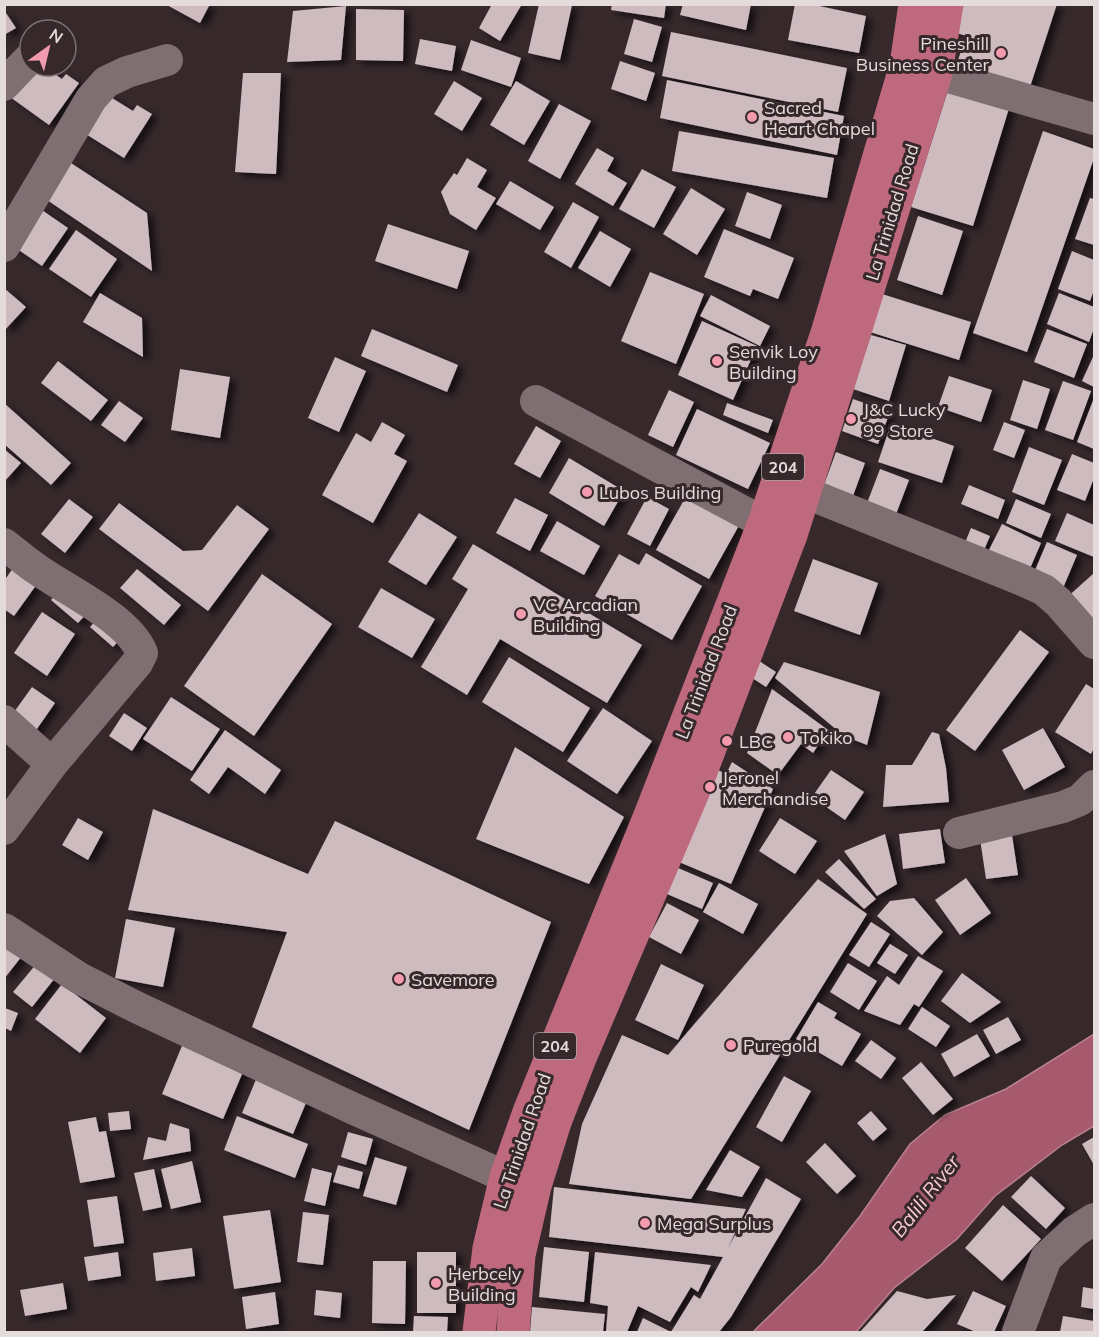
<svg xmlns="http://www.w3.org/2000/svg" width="1099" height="1337" viewBox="0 0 1099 1337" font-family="Mulish,sans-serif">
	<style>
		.water { fill: #a75a6d; stroke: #b9818e; stroke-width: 1.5 }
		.building { fill: #cdbbbf; filter: url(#shadow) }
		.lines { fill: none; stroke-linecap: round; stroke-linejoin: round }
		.street { stroke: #7f6f72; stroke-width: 32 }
		.highway { stroke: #bf697e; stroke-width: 33 }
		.poi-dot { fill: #f29aae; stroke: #36282b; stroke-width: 2 }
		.labels { text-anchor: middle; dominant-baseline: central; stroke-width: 6; stroke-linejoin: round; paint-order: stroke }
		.shield { fill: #36282b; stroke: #b0a5a7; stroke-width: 1.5 }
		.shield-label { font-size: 16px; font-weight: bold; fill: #e4dbdc }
		.poi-label { font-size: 18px; fill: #e4dbdc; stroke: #36282b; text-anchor: start }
		.street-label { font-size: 18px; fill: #e4dbdc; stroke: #36282b }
		.water-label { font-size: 20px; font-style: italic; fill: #f7cad3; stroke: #36282b }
	</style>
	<defs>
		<filter id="shadow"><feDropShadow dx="6" dy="4" stdDeviation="3" flood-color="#0009"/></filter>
	</defs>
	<rect width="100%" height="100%" fill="#36282b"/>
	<!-- water -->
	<path class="water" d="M1094,1034V1126L1062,1145L995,1196L957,1239L894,1288L856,1332H753L822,1264L860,1216L910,1144L945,1115L1006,1089Z"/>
	<!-- building -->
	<path class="building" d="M165,4H210L200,23Z
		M492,4H522L500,41L479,28Z
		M539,4L572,5L560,60L528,53Z
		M612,4H666L664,18L611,10Z
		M683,4H751L746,30L680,15Z
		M795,4H810L866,16L859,53L788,40Z
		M964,4H1057L1028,93L955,69L966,36L954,32Z
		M346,6L341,60L287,62L293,11Z
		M356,9L404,10L403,61L356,60Z
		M4,10L16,28L4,35Z
		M634,19L662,27L652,62L624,54Z
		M671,32L847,68L838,112L662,76Z
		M420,39L456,46L452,71L415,64Z
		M471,40L521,58L511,87L461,70Z
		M620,61L655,73L646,101L611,89Z
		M32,66H43L62,79L66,74L79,83L49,125L10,97Z
		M243,73H281L276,174L235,172Z
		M667,80L844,116L837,155L660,118Z
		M454,81L482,98L462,131L434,114Z
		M516,81L550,101L524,145L490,125Z
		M949,87L1010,105L973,226L911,207Z
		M104,93L133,111L137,105L152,114L124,158L81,131Z
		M559,104L591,121L560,179L528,161Z
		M679,131L834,158L827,198L672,171Z
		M1043,131L1094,149V158L1027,352L973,333Z
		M597,148L614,158L607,171L627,183L613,206L575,184Z
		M467,158L487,170L477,187L496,198L476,230L450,214L441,192L454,173L457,175Z
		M71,163L147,213L152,271L47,200Z
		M642,169L676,187L654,228L619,209Z
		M510,181L554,207L540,230L496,204Z
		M691,188L725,209L697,255L663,234Z
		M747,192L782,205L770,239L735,226Z
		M1090,198L1094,199V245L1075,239Z
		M573,202L599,217L571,268L544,252Z
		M36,206L68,228L42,266L10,244Z
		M918,216L963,231L942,295L897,280Z
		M388,224L469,251L457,289L375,261Z
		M724,229L794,258L778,299L753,289L750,296L704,277Z
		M76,230L117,259L91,297L49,269Z
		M600,231L631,249L610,287L578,268Z
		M1072,251L1094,260V290L1090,301L1058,289Z
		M650,272L704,294L676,364L621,341Z
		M4,288L26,307L4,331Z
		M100,293L142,318L143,357L83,322Z
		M1059,293L1094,307V328L1089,342L1047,324Z
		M882,294L971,322L959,360L870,332Z
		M711,295L770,326L760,346L700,316Z
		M702,321L757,346L733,400L678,375Z
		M372,329L458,365L447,392L361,356Z
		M1047,329L1087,344L1074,378L1034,362Z
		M871,335L906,345L889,401L853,389Z
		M335,357L366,371L339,432L308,418Z
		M1093,357H1094V387L1082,381Z
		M58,361L108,400L91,421L41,383Z
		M180,369L230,377L220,438L171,430Z
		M949,376L992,390L981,422L938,407Z
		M1023,380L1050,389L1037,429L1010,420Z
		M1063,381L1091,391L1073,440L1045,430Z
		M669,390L694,402L673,447L648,435Z
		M1094,398V449L1077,442Z
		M853,399L890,412L878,444L842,431Z
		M119,401L143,418L125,442L101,425Z
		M4,403L71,463L51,485L4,444Z
		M727,403L773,420L768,433L723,415Z
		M697,409L770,443L748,489L676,455Z
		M382,422L405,435L394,454L407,461L373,523L322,495L356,433L371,442Z
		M1004,422L1025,430L1014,458L993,450Z
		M891,424L954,446L942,483L878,462Z
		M536,426L561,441L540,478L514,464Z
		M1029,447L1062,460L1044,505L1012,492Z
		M4,449L21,463L4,482Z
		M836,452L865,463L850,504L821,493Z
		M1072,454L1094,463V478L1085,501L1057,490Z
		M569,458L624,491L604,526L549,493Z
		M880,469L909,480L893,522L864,511Z
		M969,485L1005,500L998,519L961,504Z
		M689,491L742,520L709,579L656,550Z
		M647,497L669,509L650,546L627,534Z
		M515,498L548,515L530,551L496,533Z
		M69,499L93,517L65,553L41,534Z
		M1016,499L1051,514L1041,538L1006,523Z
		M119,503L183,551L202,550L237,505L269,529L208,611L99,529Z
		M419,513L457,537L426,585L388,562Z
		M1067,513L1094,525V557L1055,541Z
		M557,521L600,546L584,575L540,551Z
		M1002,524L1041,543L1028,573L987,554Z
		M971,528L990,536L981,557L962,550Z
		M1047,542L1077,555L1063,588L1033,575Z
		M473,544L642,645L607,703L500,639L467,695L421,667L468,589L452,579Z
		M646,553L702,586L672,640L595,596L619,554L639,565Z
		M813,559L878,583L860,635L794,611Z
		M13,568L37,584L14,616L4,609V581Z
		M137,569L181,605L164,625L120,588Z
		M1094,573V631L1063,601Z
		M262,574L332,624L254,736L184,686Z
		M62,587L90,610L78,623L51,600Z
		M381,588L435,619L412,658L358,627Z
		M42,612L75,634L47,676L14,653Z
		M102,614L124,635L113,647L90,627Z
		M1020,630L1049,652L975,751L946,730Z
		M509,657L590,708L563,752L482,702Z
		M756,659L776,672L766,687L746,674Z
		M784,662L880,692L867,745L844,736L775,678Z
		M1086,684L1094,689V748L1091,754L1055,732Z
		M32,687L55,703L32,736L9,719Z
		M772,689L828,730L813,753L801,744L778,775L747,753Z
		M171,697L220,729L192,771L143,739Z
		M603,708L652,741L617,794L567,761Z
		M124,713L147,728L132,751L109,736Z
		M1043,728L1065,767L1024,790L1002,750Z
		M225,730L281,770L265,794L228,767L209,794L190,780Z
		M932,732L939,734L946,768L949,802L883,807L886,765H912Z
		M515,747L624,817L589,884L476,839Z
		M732,762L773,789L731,884L672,859L712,767L726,774Z
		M831,770L864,792L845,820L812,797Z
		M153,809L308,874L335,821L551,922L469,1130L252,1027L287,932L128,910Z
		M78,818L103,832L88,860L62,845Z
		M780,818L817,841L795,874L759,851Z
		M940,829L945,863L903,869L899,834Z
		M885,834L897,884L877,896L844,851Z
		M1012,835L1018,875L986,879L980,839Z
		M839,859L876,899L864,909L825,872Z
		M671,865L713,883L702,909L660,891Z
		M966,878L991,913L960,935L935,900Z
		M818,879L867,914L691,1199L569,1184L582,1124L622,1035L668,1055Z
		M719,883L758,904L743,934L703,912Z
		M914,898L943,932L922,955L877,916L890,901Z
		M667,903L699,920L681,954L649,937Z
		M126,919L175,928L163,987L115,978Z
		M871,922L890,934L869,967L849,955Z
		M4,942L22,956L4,979Z
		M890,944L908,955L895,974L877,963Z
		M918,956L943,971L919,1007L914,1004L900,1025L864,1011L887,976L899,985Z
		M37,963L55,978L32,1007L13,992Z
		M848,963L877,981L859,1010L830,992Z
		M661,964L704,985L678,1040L635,1020Z
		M962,973L1001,1002L970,1023L941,1001Z
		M62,984L106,1018L80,1053L35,1019Z
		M818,1002L837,1013L834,1018L861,1034L842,1066L796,1039Z
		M922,1007L950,1026L936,1047L908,1029Z
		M5,1008L18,1013L11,1031L5,1028Z
		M1008,1017L1021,1040L996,1054L983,1030Z
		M977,1034L990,1056L954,1077L941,1054Z
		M871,1040L896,1058L881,1079L855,1061Z
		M184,1041L245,1067L223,1119L162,1094Z
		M921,1062L953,1099L933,1115L902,1078Z
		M784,1076L811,1091L782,1142L756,1127Z
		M257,1077L308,1098L293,1134L242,1113Z
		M129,1111L131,1129L110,1131L108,1113Z
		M871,1111L887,1129L873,1141L857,1123Z
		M237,1116L308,1144L295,1178L224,1150Z
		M96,1117L99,1132L106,1131L115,1177L80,1183L68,1122Z
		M170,1123L189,1129L191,1151L143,1160L148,1137L166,1141Z
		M348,1132L373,1139L366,1165L341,1157Z
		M1094,1137V1165L1082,1144Z
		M825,1143L856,1176L837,1194L806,1162Z
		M730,1150L760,1167L742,1197L706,1190Z
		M375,1157L407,1167L396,1205L363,1196Z
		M192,1161L201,1202L171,1209L161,1169Z
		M338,1165L363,1172L359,1189L333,1182Z
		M312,1168L332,1173L325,1206L304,1201Z
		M154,1169L162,1207L143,1211L134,1173Z
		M1031,1176L1065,1208L1046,1229L1011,1197Z
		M766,1178L801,1199L731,1317L719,1332H637L643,1318L671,1332L694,1295L700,1299L723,1257L549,1237L554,1187L746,1209L728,1248Z
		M117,1196L124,1243L94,1247L87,1200Z
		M1003,1205L1041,1239L1002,1281L965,1248Z
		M270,1210L281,1282L234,1289L223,1216Z
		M303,1212L329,1215L323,1265L297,1262Z
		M544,1247L589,1252L584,1302L539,1297Z
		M192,1248L195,1276L156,1281L153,1253Z
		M118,1252L121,1276L88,1281L84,1257Z
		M417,1252H456V1313H417Z
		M595,1252L711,1265L698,1292L691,1287L670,1322L638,1306L627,1332H606L608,1306L590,1303Z
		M373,1261H406L405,1324L372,1323Z
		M63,1283L67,1309L25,1316L20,1290Z
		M1083,1287L1094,1289V1309L1081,1307Z
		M316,1290L342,1293L340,1318L314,1315Z
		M897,1291L927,1299L956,1295L922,1332H860Z
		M973,1291L1006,1306L994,1332H976L957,1324Z
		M275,1292L279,1324L246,1329L242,1297Z
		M532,1307L605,1314L603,1332H530Z
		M414,1316L448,1317L447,1332H413Z
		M1063,1316L1094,1321V1332H1060Z"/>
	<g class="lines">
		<!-- street -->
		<path class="street" d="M910,66L1094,119
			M4,85L30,58
			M4,246L91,99L106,82L127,72L167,60
			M536,401L764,523L788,534
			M804,492L1022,580L1044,590L1058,602L1094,643
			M4,544C16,553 26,562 38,570C68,591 129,619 142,653L137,663L52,764L4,829
			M4,721L52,764
			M959,833L1063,807L1080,800L1094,786
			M4,929L79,978L136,1007L352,1108L506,1177L532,1185
			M1018,1332L1046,1258L1074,1232L1094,1219"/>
		<!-- highway -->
		<path class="highway" d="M479,1332L489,1248L506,1177L529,1112L649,818L764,523L828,330L906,65L915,4
			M513,1332L519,1255L535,1186L555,1122L580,1058L694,790L791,535L936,73L947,4"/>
	</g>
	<!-- markers -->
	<g class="poi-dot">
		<circle cx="1001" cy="53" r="6"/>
		<circle cx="752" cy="117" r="6"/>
		<circle cx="717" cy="361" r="6"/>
		<circle cx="851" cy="419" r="6"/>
		<circle cx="587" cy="492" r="6"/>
		<circle cx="521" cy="614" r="6"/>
		<circle cx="788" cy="737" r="6"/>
		<circle cx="727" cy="741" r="6"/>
		<circle cx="710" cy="787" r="6"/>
		<circle cx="399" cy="979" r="6"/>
		<circle cx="731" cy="1045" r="6"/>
		<circle cx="645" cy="1223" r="6"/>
		<circle cx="436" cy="1283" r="6"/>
	</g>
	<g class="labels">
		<!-- shield labels -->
		<g class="shield">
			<rect x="762" y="454" width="42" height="26" rx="4.5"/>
			<rect x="534" y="1033" width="42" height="26" rx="4.5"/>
		</g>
		<g class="shield-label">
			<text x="783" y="467">204</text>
			<text x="555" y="1046">204</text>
		</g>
		<!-- poi labels -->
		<g class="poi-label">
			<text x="989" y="43" text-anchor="end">Pineshill<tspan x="989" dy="21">Business Center</tspan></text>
			<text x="764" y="107">Sacred<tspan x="764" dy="21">Heart Chapel</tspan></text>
			<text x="729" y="351">Senvik Loy<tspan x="729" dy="21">Building</tspan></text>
			<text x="863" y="409">J&amp;C Lucky<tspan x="863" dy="21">99 Store</tspan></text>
			<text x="599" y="492">Lubos Building</text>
			<text x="533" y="604">VC Arcadian<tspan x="533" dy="21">Building</tspan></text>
			<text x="800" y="737">Tokiko</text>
			<text x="739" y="741">LBC</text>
			<text x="722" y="777">Jeronel<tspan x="722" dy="21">Merchandise</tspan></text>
			<text x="411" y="979">Savemore</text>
			<text x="743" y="1045">Puregold</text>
			<text x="657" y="1223">Mega Surplus</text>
			<text x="448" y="1273">Herbcely<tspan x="448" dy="21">Building</tspan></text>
		</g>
		<!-- street labels -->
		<g class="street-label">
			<text transform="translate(892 212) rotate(-73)">La Trinidad Road</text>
			<text transform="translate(706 672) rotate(-69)">La Trinidad Road</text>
			<text transform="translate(522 1141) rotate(-71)">La Trinidad Road</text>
		</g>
		<!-- water labels -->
		<g class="water-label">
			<text transform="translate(925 1196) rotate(-52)">Balili River</text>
		</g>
	</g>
	<!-- border -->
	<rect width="1099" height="1337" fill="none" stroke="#e4dbdc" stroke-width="12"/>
	<!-- north arrow -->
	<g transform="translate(48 48) rotate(34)"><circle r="28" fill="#36282b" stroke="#7c7072" stroke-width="1.5"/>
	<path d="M0-4.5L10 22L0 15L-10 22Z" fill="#f29aae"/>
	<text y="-9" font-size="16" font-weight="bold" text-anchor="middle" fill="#e4dbdc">N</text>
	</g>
</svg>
